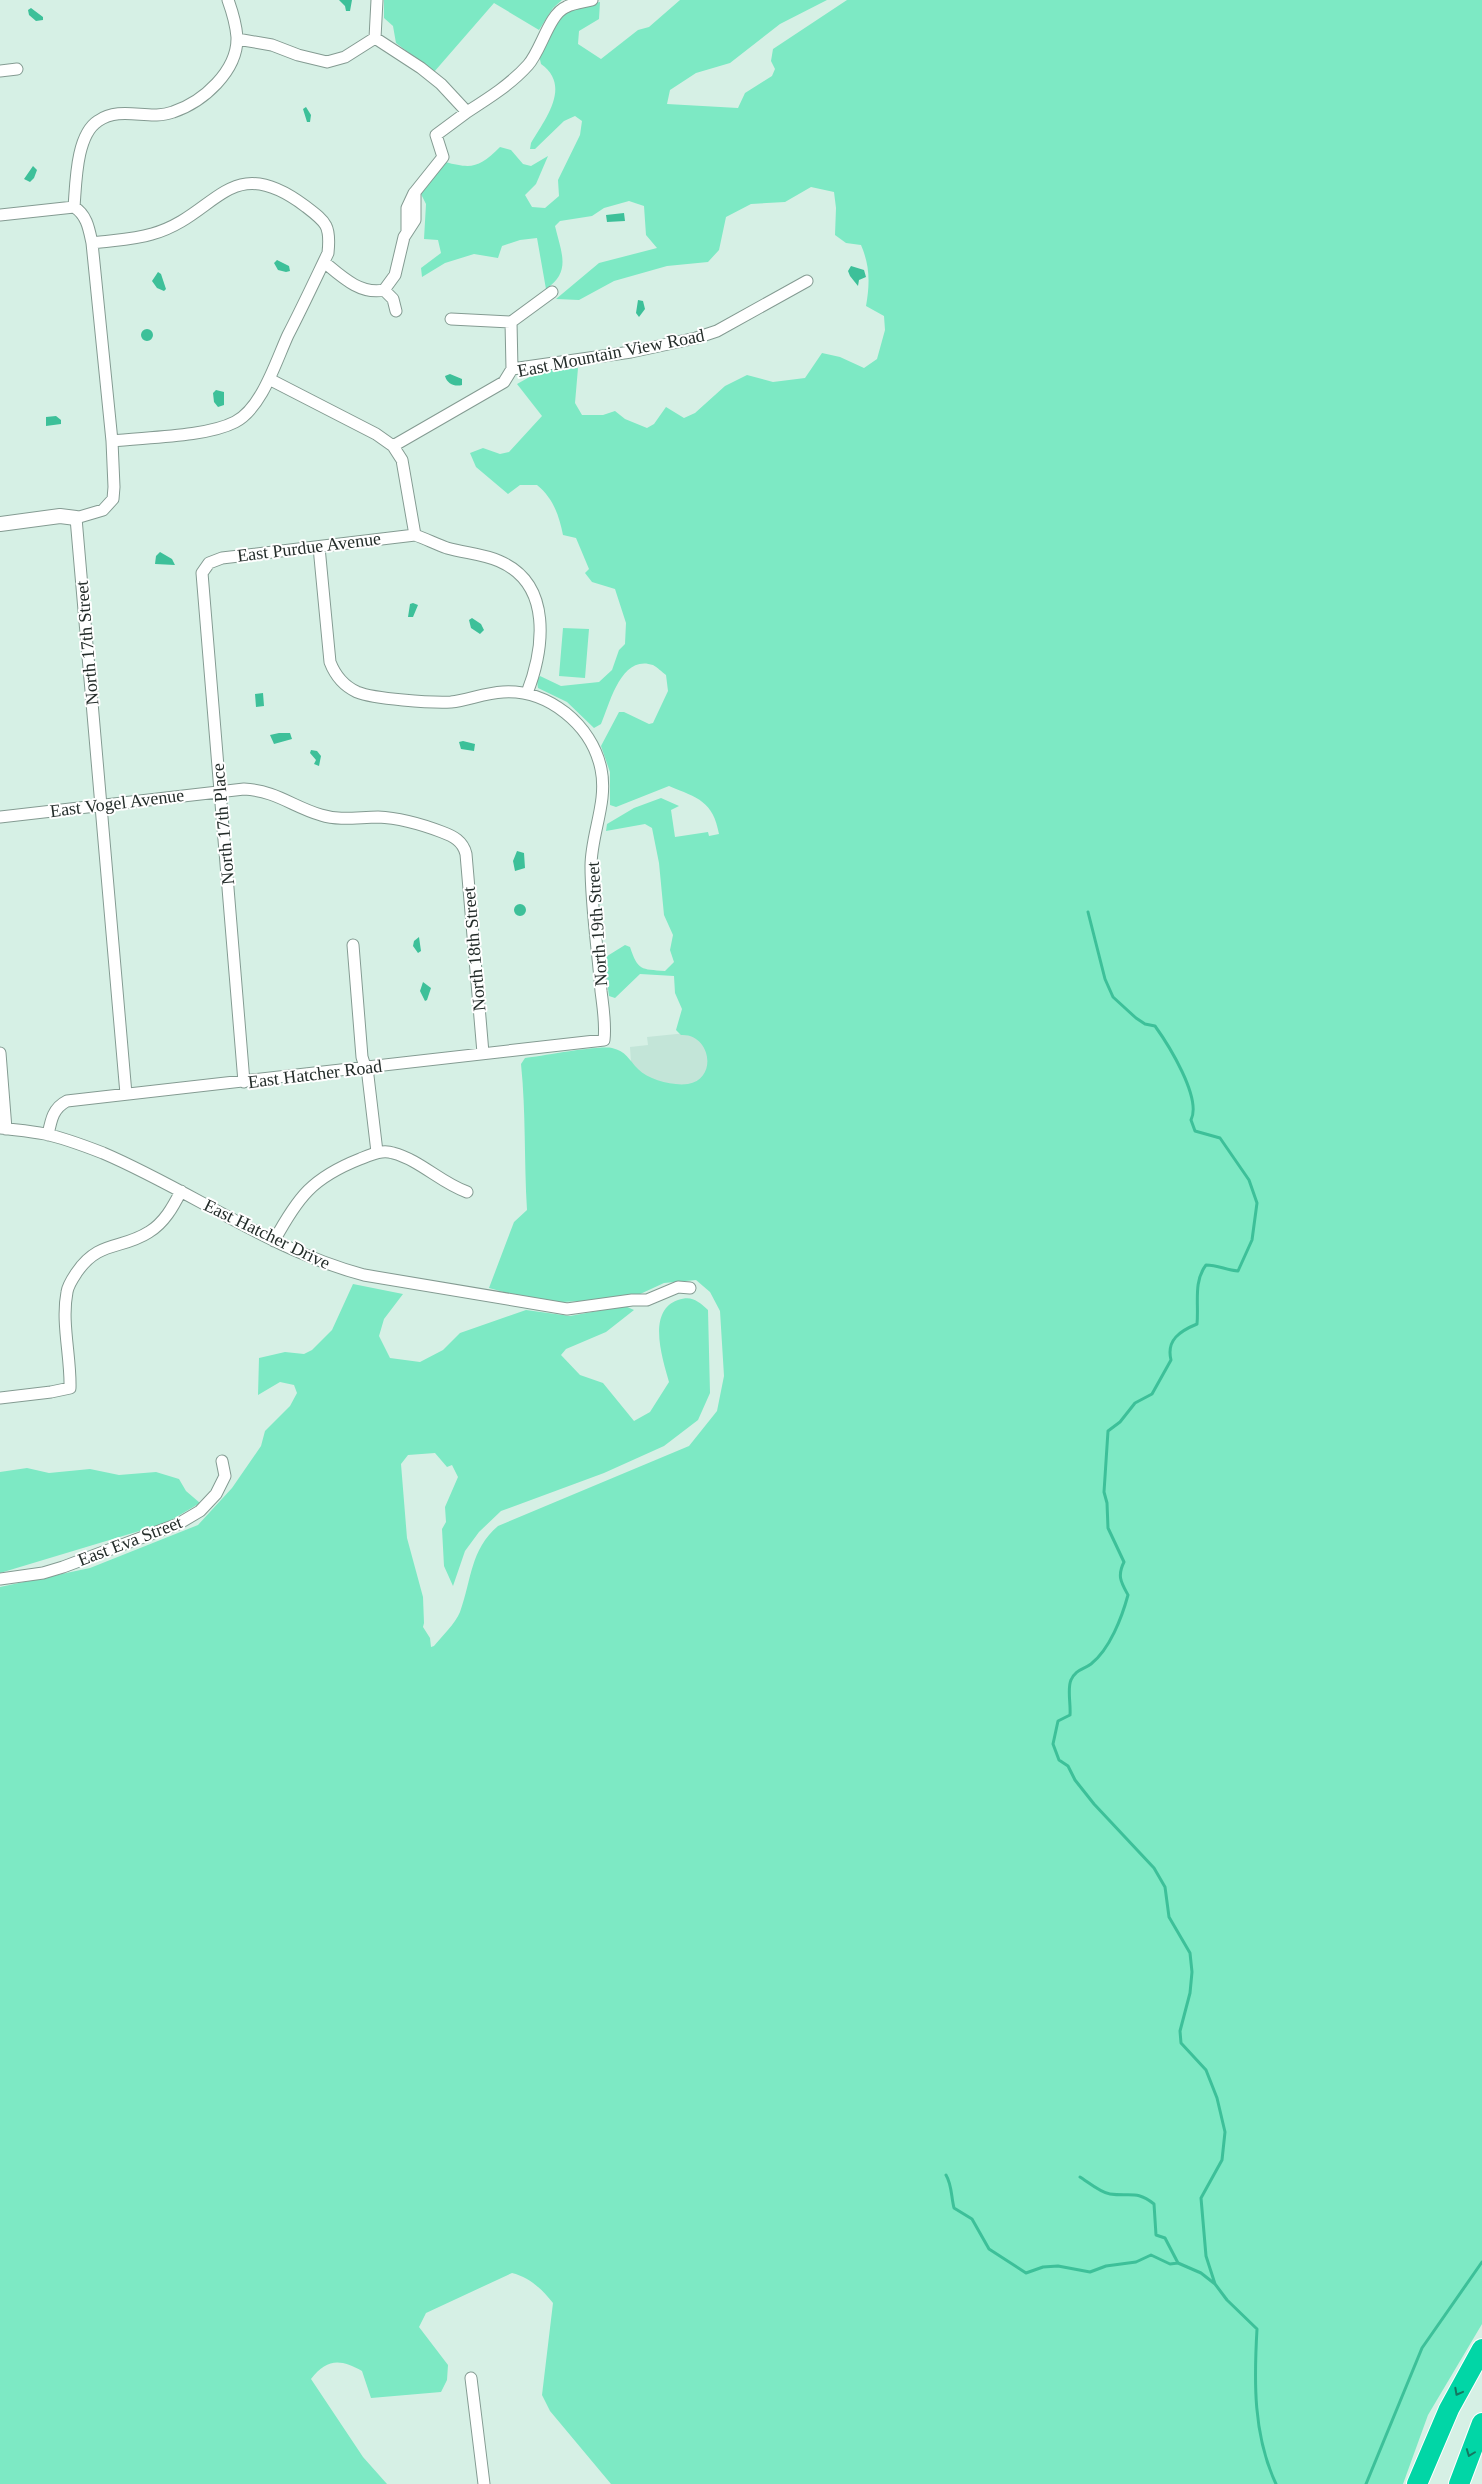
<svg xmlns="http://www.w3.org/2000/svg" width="1482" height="2484" viewBox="0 0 1482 2484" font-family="Georgia,serif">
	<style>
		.built { fill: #c3e5d8 }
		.green { fill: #7de9c4 }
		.water { fill: #3dc099 }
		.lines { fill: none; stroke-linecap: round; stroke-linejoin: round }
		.stream { stroke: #3dc099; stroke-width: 3 }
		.minor-casing { stroke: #849b92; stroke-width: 13 }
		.tertiary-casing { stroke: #849b92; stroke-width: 16 }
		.motorway-casing { stroke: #fff; stroke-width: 22 }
		.minor { stroke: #fff; stroke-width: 11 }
		.tertiary { stroke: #fff; stroke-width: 14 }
		.motorway { stroke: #01d6a6; stroke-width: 20 }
		.oneway { stroke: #147861 }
		.labels { text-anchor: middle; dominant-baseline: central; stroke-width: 4; stroke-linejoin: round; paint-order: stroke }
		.street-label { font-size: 18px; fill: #232c29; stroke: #fff }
	</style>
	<rect width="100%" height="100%" fill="#d6f0e5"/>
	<!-- built -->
	<path class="built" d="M716,1030L720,1084L633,1094L630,1047L648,1045L647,1037Z"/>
	<!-- green -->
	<path class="green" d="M384,0H562L553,8L539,30L494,3L434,72L396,43L393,26L384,18Z
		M680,0H827L780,24L730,63L696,73L670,90L667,104L738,108L745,93L772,76L775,69L771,61L773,49L847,0H1482V2324L1428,2415L1403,2484H611L550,2411L542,2395L553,2303C542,2289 529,2277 512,2273L426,2313L419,2327L448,2365L447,2380L441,2392L371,2398L362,2371C341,2359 327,2358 311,2379L363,2457L387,2484H0V1587L90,1568L198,1525L232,1488L261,1446L265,1431L290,1406L297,1393L294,1385L280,1382L258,1395L259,1358L285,1352L304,1354L312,1350L332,1330L353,1284L403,1294L384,1319L379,1336L390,1358L420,1362L443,1350L460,1333L526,1310L570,1316L625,1306L634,1310L606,1332L566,1349L561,1355L580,1375L603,1383L634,1421L650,1412L669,1382C663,1360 646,1311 678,1300C692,1295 698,1301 708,1310L710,1393L698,1420L664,1446L604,1473L501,1511L479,1532L465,1551L453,1586L444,1566L442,1529L446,1522L445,1507L458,1477L452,1465L447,1467L435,1453L408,1455L401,1464L407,1538L423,1597L424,1623L423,1627L430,1638L431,1647L434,1646C442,1636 455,1624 460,1612C472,1579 470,1550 498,1526L689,1446L717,1411L724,1376L720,1311L710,1292L696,1280L664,1283L638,1295L598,1300L544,1303L489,1288L514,1222L527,1210C524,1161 526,1112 521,1064L525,1058C542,1056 599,1045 612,1048C626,1051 629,1060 638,1069C649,1080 672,1086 688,1084C719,1078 710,1033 681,1035L676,1030L682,1009L675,993L674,976L640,974L615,998L609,996L604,958L625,945L630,947C638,971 641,969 665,971L674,962L670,950L673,935L664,915L659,863L652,828L645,824L606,831L607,824L634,808L661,798L679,806L671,810L675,837L708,832L709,836L719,834C713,801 698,798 669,786L616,807L610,805V772L601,746L619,712H624L649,724L653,723L668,691L666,675C662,672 657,667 653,665C621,654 610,703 601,724L594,728L567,702L538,688L537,681L540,676L561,686L599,682L612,670L619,650L625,644L626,623L615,589L592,582L585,573L589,569L576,538L563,535C559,515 553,498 537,485H520L508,494L476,467L470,453L483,448L500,454L509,452L542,416L517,384L542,370L578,368L575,403L582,415H603L615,411L625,419L647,428L654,424L666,407L684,418L695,413L725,386L747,375L773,382L805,378L822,353L840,357L864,368L877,359L885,330L884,316L866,306C870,283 870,266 861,245L846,243L835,235L836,208L834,192L811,187L785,202L751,204L726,217L719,250L708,262L667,266L614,281L579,300L556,299L599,263L657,248L646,235L644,206L629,201L604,208L592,216L560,221L555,226C561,252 572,272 546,289L537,238L520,240L502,246L498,258L474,254L445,263L422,277L421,268L441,253L438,240L424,239L426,204L420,192L445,162C472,169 479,168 500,147L511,150L523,164L531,166L548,156L536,184L525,195L532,207L545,208L559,196L558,180L580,135L582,121L575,116L564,121L535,149H530L531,143C545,119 572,86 541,64L539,55L561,13L571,7L600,2L599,19L579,31L578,44L601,59L638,30L649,27Z
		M563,628L589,629L585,678L559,676Z
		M27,1468L49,1473L90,1469L119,1475L156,1472L179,1479L186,1491L200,1503L166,1523L0,1573V1472Z"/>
	<!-- water -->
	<path class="water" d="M339,0H352L350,11H346L345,6Z
		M31,8L43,17V20L36,21L29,15L28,10Z
		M306,107L311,115L310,122H307L303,109Z
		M33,166L37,170L34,178L30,182L24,179Z
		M624,213L625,221L607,222L606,215Z
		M277,260L289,266L290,271L286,272L278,270L274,263Z
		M851,266L864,270L866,277L859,280L858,286L850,276L848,271Z
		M158,272L161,274L166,289L164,291L157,288L152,281Z
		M638,300L643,301L645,309L639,317L636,313Z
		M141 335a6 6 0 1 1 12 0a6 6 0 1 1-12 0Z
		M450,374L462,379V385C455,387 447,384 445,376Z
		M216,390L224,392V405L218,407L214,402L213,393Z
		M56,416L61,420V424L46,426V417Z
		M160,552L172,559L175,565L155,564L156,556Z
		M413,603L418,605L413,617H408L410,604Z
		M472,618L481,624L484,630L480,634L471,628L469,620Z
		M263,693L264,706L256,707L255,694Z
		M279,733H290L292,739L274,744L270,735Z
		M463,741L475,744L474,751L461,749L459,742Z
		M311,750L317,751L321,756L319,766L314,764L316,760L310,753Z
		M517,851L524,853L525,868L515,871L513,861Z
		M514 910a6 6 0 1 1 12 0a6 6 0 1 1-12 0Z
		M419,937L421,951L418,953L413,946L414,941Z
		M423,982L431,988L427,1000L425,1001L420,991Z"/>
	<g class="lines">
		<!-- stream -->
		<path class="stream" d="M1088,912L1105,979L1113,997L1136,1018L1145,1024L1155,1026C1168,1044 1202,1098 1191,1120L1195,1131L1220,1138L1249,1180L1257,1203L1252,1240L1238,1271C1226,1270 1218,1265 1206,1265C1193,1282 1199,1304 1197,1324C1180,1331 1166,1340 1171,1360L1152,1394L1135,1403L1120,1422L1108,1431L1104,1492L1107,1503L1108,1528L1124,1562C1117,1576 1121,1582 1128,1595C1122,1617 1110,1649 1091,1664C1083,1670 1076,1669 1071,1680C1067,1688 1071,1705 1070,1715L1058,1721L1053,1744L1059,1760L1068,1766L1075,1780L1094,1804L1154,1868L1165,1887L1169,1917L1190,1953L1192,1972L1190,1993L1180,2031L1181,2043L1206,2070L1217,2098L1225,2132L1222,2160L1201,2198L1206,2256L1215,2284
			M946,2175C952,2185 951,2196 954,2208L972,2219L989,2249L1026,2273L1043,2267L1058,2266L1090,2272L1106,2266L1136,2262L1151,2255L1170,2264L1178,2263
			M1080,2177C1088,2182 1101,2193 1110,2194C1131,2197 1136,2190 1154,2204L1156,2235L1165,2238L1178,2263L1201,2273L1215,2284L1227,2300L1257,2329C1254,2381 1253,2435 1276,2484
			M1366,2484L1422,2348L1482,2262"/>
		<defs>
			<path id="minor" d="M375,38L377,0
				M237,39L272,45L298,55L327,62L345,57L375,38L421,68L441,84L467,112C489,98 511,84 528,65C541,51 549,14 566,7C573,3 584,2 592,0
				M0,71L17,69
				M74,207C76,183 76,135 98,121C121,105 149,121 173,112C203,102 238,71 237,37C236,25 232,11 228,0
				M0,215L74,207C87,215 89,229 92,243L112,441L114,487L113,499L103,510L76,518L126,1094
				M407,232V208L414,193
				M92,243C112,240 133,240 152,234C217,216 229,149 305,206C326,222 331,225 328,253C315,280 302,308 288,335C276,361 262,408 235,422C206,437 146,437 112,441
				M324,262C341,276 360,295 384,290L395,275L404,237L415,220V192L443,157L436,135L467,112
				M384,290L393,299L396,311
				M451,319L511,322L552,292
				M511,322L512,369
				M269,379L376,434L393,446L402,460L415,535
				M393,446L504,382L512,369L631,352L696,338L717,331L807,281
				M415,535C426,539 436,544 447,548C464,553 483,554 499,561C553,584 544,649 527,693
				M0,817L244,789C277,791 293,807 321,815C340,821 359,817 378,817C401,818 421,824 442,832C453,836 463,841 466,854L483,1053
				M353,945L362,1057L368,1076L377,1152
				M0,1053L6,1129
				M244,1082L202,573L209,563L222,558L415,535
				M0,1128C15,1130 30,1131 45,1134C64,1138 85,1146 103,1153C192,1191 270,1250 364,1275L567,1309L632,1300H647L678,1287L690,1288
				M48,1135C51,1120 53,1108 67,1101L604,1040C606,1024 603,1007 601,991C598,950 591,907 591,866C591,834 608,802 601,769C592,725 548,689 503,692C485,693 468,700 451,702C431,703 374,699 357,692C344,686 335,675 330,662L319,547
				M274,1241C298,1197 312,1178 360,1159C370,1155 382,1149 393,1153C420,1160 441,1183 467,1192
				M0,1398L51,1392L70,1388C71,1357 61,1323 67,1292C68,1285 73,1278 77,1272C99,1240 121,1250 149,1232C164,1223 173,1207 181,1191
				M0,1579L43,1573L63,1567L178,1524L200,1511L216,1494L225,1476L222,1461
				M471,2378L484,2484"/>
			<path id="tertiary" d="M0,524L60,516L76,518"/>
			<path id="motorway" d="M1417,2484L1449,2409L1482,2349
				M1459,2484L1482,2423"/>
		</defs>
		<!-- minor casing -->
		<use href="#minor" class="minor-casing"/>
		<!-- tertiary casing -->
		<use href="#tertiary" class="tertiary-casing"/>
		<!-- motorway casing -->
		<use href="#motorway" class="motorway-casing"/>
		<!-- minor -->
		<use href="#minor" class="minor"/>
		<!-- tertiary -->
		<use href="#tertiary" class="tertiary"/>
		<!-- motorway -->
		<use href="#motorway" class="motorway"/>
	</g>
	<!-- one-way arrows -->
	<defs><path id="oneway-chevron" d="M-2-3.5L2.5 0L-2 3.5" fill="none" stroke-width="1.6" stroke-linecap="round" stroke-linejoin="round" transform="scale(1.25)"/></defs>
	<g class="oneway">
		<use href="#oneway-chevron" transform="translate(1458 2392) rotate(118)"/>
		<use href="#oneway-chevron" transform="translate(1470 2453) rotate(111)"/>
	</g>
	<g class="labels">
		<!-- street labels -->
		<g class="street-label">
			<text transform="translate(611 353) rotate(-11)">East Mountain View Road</text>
			<text transform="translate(309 547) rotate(-7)">East Purdue Avenue</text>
			<text transform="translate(87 643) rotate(-95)">North 17th Street</text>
			<text transform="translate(117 803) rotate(-7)">East Vogel Avenue</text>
			<text transform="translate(223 824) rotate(-95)">North 17th Place</text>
			<text transform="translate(597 924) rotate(-94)">North 19th Street</text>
			<text transform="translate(474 949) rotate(-95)">North 18th Street</text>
			<text transform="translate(315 1074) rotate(-7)">East Hatcher Road</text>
			<text transform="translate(267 1234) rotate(26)">East Hatcher Drive</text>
			<text transform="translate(130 1541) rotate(-21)">East Eva Street</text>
		</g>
	</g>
</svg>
